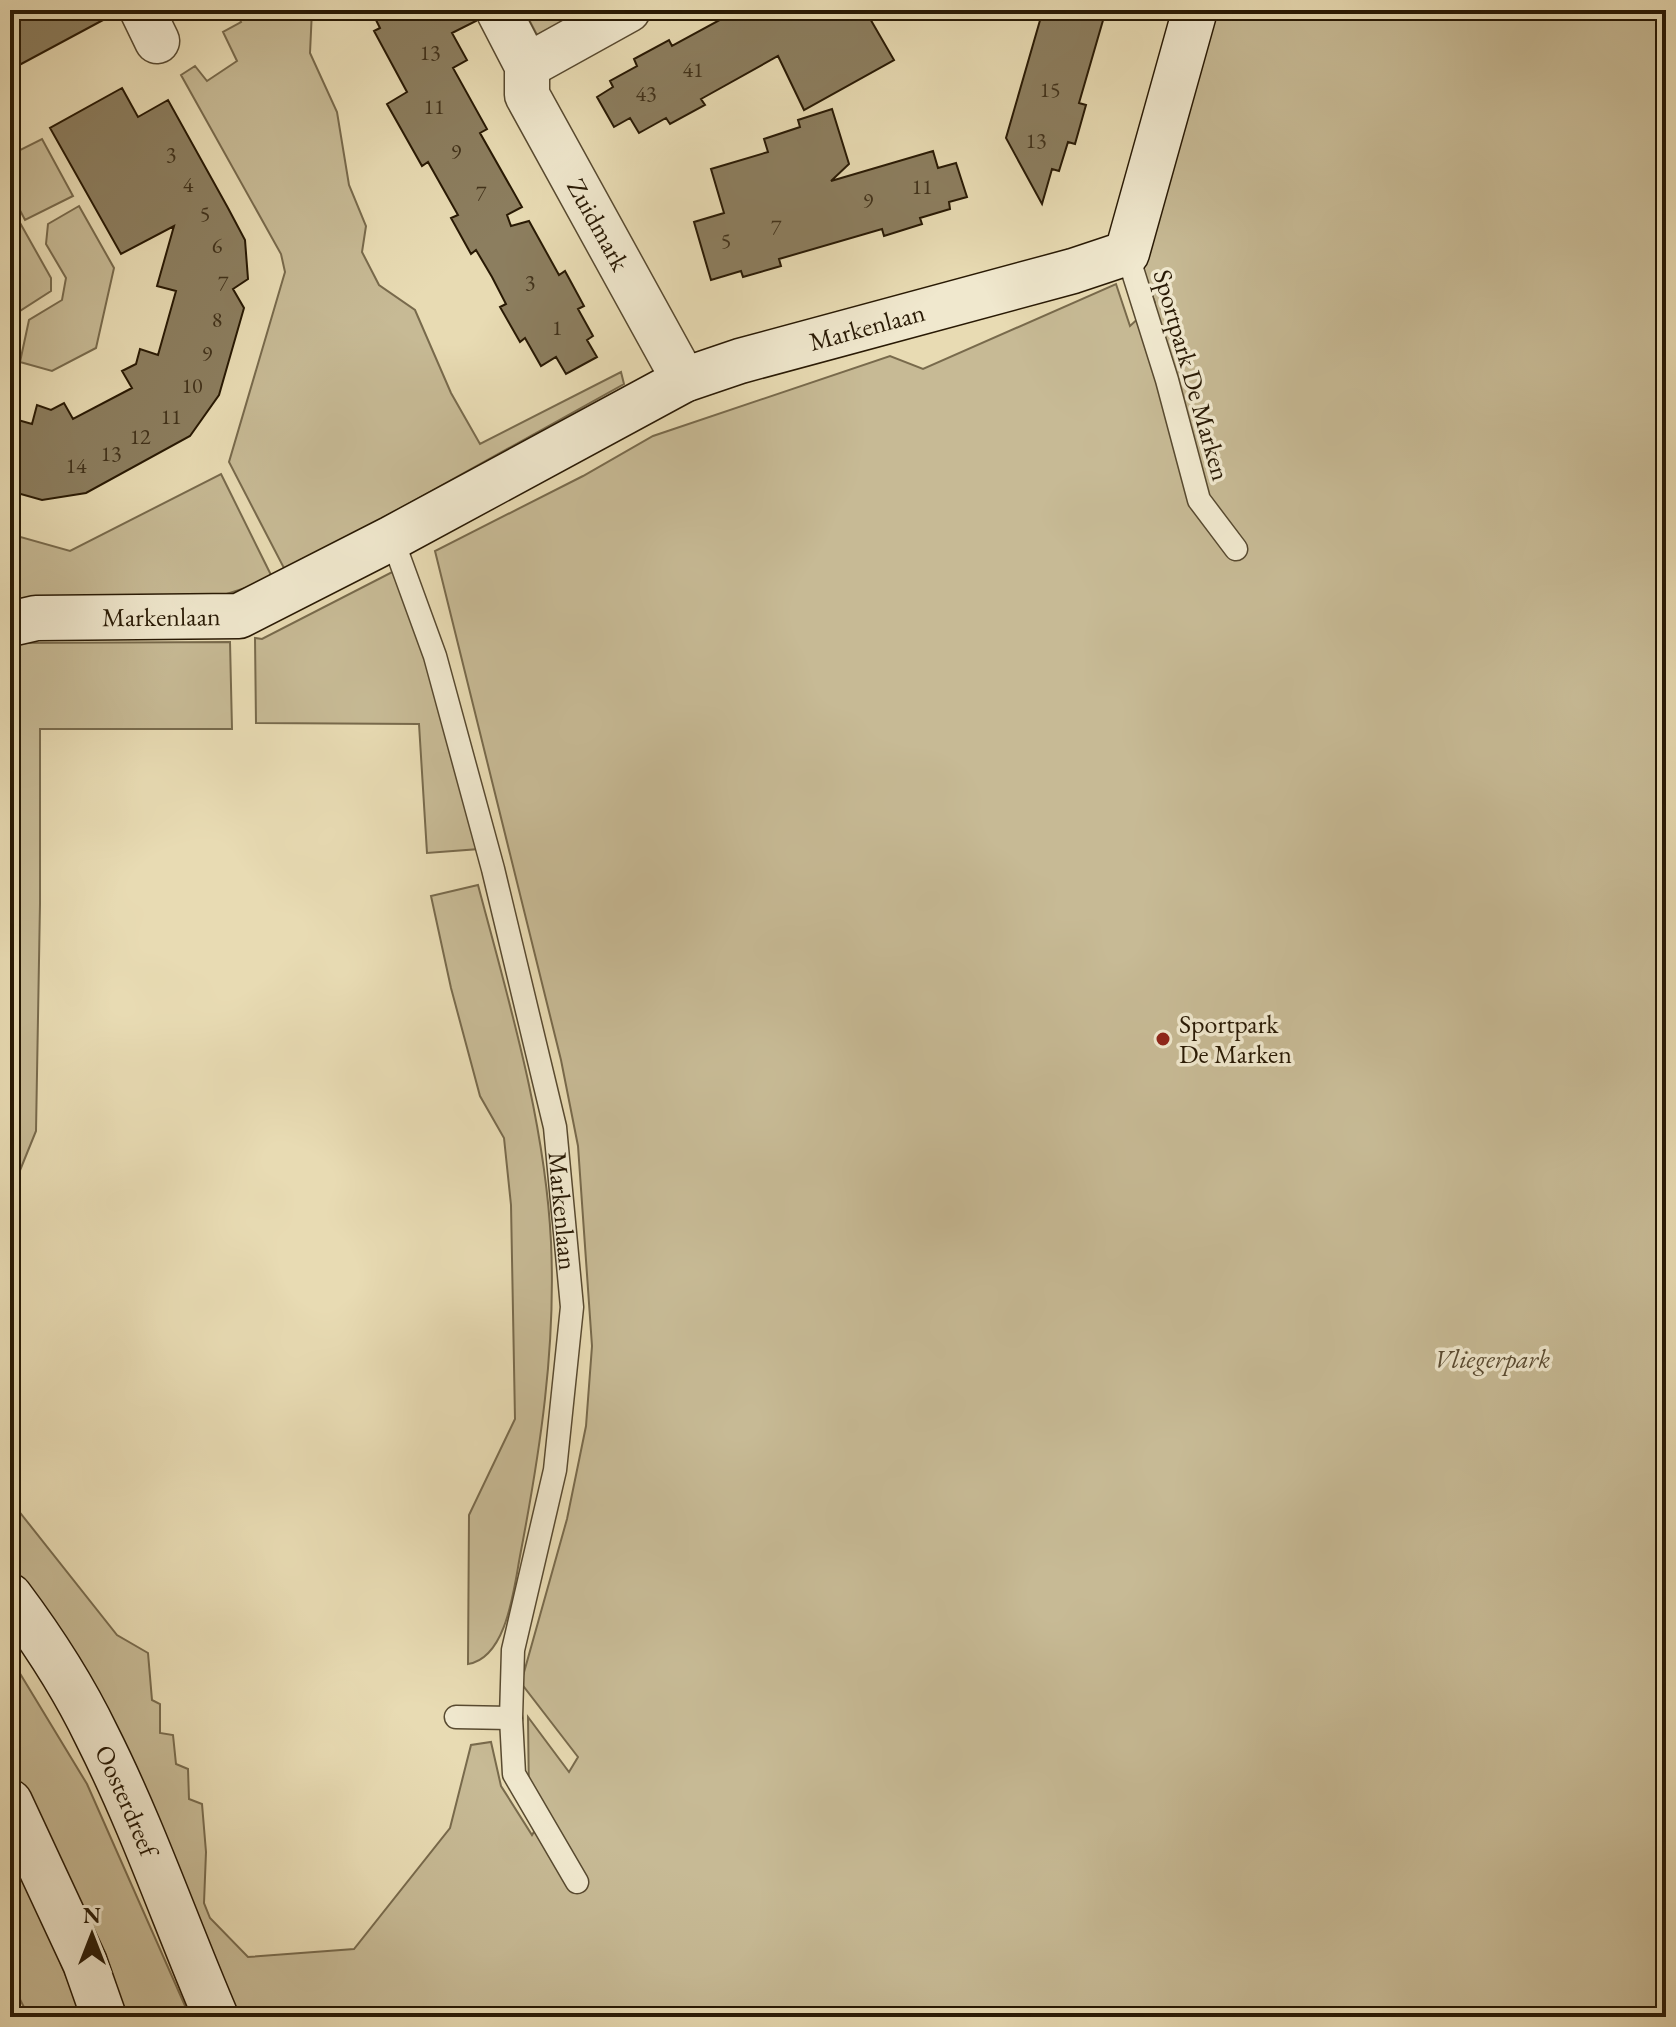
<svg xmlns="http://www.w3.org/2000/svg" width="1676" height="2027" viewBox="0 0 1676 2027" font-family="'EB Garamond',serif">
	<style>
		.green { fill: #c7ba95; stroke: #786a4c; stroke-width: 2 }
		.building { fill: #8c7e5f; stroke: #281904; stroke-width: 2 }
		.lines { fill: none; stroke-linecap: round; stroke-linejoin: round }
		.lane-casing { stroke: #584a30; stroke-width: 25 }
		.street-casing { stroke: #584a30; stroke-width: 47 }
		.secondary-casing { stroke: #281904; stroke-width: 47 }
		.lane { stroke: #f0e8ce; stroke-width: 22 }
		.street { stroke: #f0e8ce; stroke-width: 44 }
		.secondary { stroke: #f0e8ce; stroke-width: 44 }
		.poi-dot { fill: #8f2418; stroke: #f0e8ce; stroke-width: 3 }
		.labels { text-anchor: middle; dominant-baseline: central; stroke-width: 7; stroke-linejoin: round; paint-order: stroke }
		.number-label { font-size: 22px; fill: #41321b }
		.street-label { font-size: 26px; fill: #281904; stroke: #f0e8ce }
		.poi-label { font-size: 26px; fill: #281904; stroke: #f0e8ce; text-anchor: start }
		.park-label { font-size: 26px; font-style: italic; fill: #584930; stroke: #f0e8ce }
	</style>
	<rect width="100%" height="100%" fill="#e8dbb3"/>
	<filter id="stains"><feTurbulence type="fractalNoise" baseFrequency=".0025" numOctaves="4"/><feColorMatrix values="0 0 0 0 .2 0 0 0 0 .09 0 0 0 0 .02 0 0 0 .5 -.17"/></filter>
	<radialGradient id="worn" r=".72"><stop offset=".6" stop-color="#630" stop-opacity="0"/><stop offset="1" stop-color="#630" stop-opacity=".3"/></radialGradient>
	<!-- green -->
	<path class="green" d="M235,10H312L310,53L337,112L349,185L366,226L362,252L379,285L415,310L451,393L480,444L621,372L624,384L286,572L229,462L285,272L281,254L181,75L195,66L207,81L237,61L223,32L241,22Z
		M524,10H590L537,35Z
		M1215,10H1666V2017H237L10,1581V1500L117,1635L148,1653L152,1700L160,1704V1733L173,1735L176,1764L188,1769L189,1799L202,1804L206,1852L204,1903L210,1918L248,1957L354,1949L450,1828L471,1745L491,1742L501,1786L532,1835L543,1817L529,1800L528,1717L569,1772L578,1757L521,1683L567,1519L586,1426L592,1346L578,1146L561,1060L435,551L583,476L653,436L890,356L923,369L1116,284L1130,326L1155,303L1143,269Z
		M42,139L73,196L25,220L10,191V155Z
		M10,205L51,278V291L17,313L10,341Z
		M79,206L114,268L96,348L52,371L20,362L29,320L62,300L66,278L46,244L48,224Z
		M221,474L273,579L214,598L10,599V534L70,551Z
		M402,567L479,849L427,853L419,724L256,723L255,638L262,639Z
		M230,642L232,729H40V904L36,1131L10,1195V643Z
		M478,885C509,1002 545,1121 551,1242C556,1348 540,1452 520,1556C514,1588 507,1658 468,1664L469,1515L515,1419L511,1205L504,1138L480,1096L451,988L431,896Z
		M10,1657L87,1784L190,2017H124L80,1902L10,1761Z
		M10,1853L42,1918L83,2017H29L10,1980V1924L19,1919L10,1903Z"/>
	<!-- building -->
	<path class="building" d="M10,10H117L118,12L10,70Z
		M371,10H473L476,21L452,33L467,60L453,68L487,129L480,133L522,207L507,215L511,226L529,221L559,275L565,271L584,306L578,309L593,336L587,340L597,357L566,374L556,357L541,366L525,338L520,342L500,307L506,304L492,277L476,250L471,254L451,218L458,215L428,162L422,166L387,104L407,92L374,31L380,28Z
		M738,10H865L894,60L804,110L778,56L701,99L705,105L670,124L666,118L639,133L630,118L614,127L597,97L613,87L610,81L637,66L634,59L669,40L672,46Z
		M1043,10H1106L1079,103L1086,105L1075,144L1068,142L1059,171L1052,169L1042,204L1006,138Z
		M122,88L138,117L168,100L228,208L245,240L248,279L233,289L244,308L219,395L190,436L86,493L42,500L10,491V448L18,420L32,424L37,405L51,410L64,403L73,419L132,388L122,371L136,364L140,349L158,355L176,291L157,286L174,226L121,254L50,128Z
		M832,109L849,164L831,181L933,151L938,168L956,163L967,197L949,202L950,209L920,218L922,224L884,236L882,229L779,259L781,266L743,277L741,271L711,280L694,222L724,213L711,169L768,152L764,139L800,127L798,120Z"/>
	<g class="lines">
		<defs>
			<g id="lane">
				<path d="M1127,253L1167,380L1199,500L1236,549"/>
				<path id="s1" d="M392,538L435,656L493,869L555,1127L572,1307L555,1470L513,1650L511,1718L514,1774L577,1882"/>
				<path d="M456,1717L511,1718"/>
			</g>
			<g id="street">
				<path d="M142,10L157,41"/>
				<path id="s2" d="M498,10L527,66V95L684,380"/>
				<path d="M527,66L628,10"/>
			</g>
			<g id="secondary">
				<path id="s3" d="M10,624L36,618L239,616L392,538L684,380L740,361L1073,271L1127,253L1195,10"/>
				<path id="s4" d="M10,1596C43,1640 73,1686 97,1736C143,1827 176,1924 216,2017"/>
				<path d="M10,1802L85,1963L104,2017"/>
			</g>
		</defs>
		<!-- lane casing -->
		<use href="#lane" class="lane-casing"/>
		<!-- street casing -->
		<use href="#street" class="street-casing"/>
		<!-- secondary casing -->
		<use href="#secondary" class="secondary-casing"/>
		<!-- lane -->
		<use href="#lane" class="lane"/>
		<!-- street -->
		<use href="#street" class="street"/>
		<!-- secondary -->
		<use href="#secondary" class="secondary"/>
	</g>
	<!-- markers -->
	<circle class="poi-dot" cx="1163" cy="1039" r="8"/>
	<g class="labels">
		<!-- number labels -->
		<g class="number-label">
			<text x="430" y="52">13</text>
			<text x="693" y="69">41</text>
			<text x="1050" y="89">15</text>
			<text x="646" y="93">43</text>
			<text x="434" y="106">11</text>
			<text x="1036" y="140">13</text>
			<text x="456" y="151">9</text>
			<text x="171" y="154">3</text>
			<text x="188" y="184">4</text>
			<text x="922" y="186">11</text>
			<text x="481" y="193">7</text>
			<text x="868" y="200">9</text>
			<text x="205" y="213">5</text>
			<text x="776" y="227">7</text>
			<text x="726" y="240">5</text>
			<text x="217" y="245">6</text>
			<text x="530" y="282">3</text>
			<text x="223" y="283">7</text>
			<text x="217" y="319">8</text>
			<text x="557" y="327">1</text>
			<text x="207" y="353">9</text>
			<text x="192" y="385">10</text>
			<text x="171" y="416">11</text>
			<text x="140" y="436">12</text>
			<text x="111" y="453">13</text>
			<text x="76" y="465">14</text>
		</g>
		<!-- street labels -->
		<g class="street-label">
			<text stroke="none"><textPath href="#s2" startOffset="240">Zuidmark</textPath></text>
			<text stroke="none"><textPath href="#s3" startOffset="924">Markenlaan</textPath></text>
			<text transform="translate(1192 375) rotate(74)">Sportpark De Marken</text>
			<text stroke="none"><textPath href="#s3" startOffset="152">Markenlaan</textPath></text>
			<text stroke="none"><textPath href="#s1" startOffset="696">Markenlaan</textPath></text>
			<text stroke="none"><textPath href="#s4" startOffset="236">Oosterdreef</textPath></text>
		</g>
		<!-- poi labels -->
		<g class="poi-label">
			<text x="1179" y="1024">Sportpark<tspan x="1179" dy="30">De Marken</tspan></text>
		</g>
		<!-- park labels -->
		<g class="park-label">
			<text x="1492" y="1359">Vliegerpark</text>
		</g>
	</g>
	<!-- margin -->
	<rect width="1676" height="2027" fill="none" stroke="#e8dbb3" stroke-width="40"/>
	<rect x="12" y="12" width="1652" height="2003" fill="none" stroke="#281904" stroke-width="4"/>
	<rect x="20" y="20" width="1636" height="1987" fill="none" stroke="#281904" stroke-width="2"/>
	<!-- north arrow -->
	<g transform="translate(92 1935)" stroke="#f0e8ce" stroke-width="6" paint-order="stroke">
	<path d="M0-6L14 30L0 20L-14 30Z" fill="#281904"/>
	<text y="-12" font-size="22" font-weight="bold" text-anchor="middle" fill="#281904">N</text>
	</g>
	<rect width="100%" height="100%" filter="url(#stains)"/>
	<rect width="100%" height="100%" fill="url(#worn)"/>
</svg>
